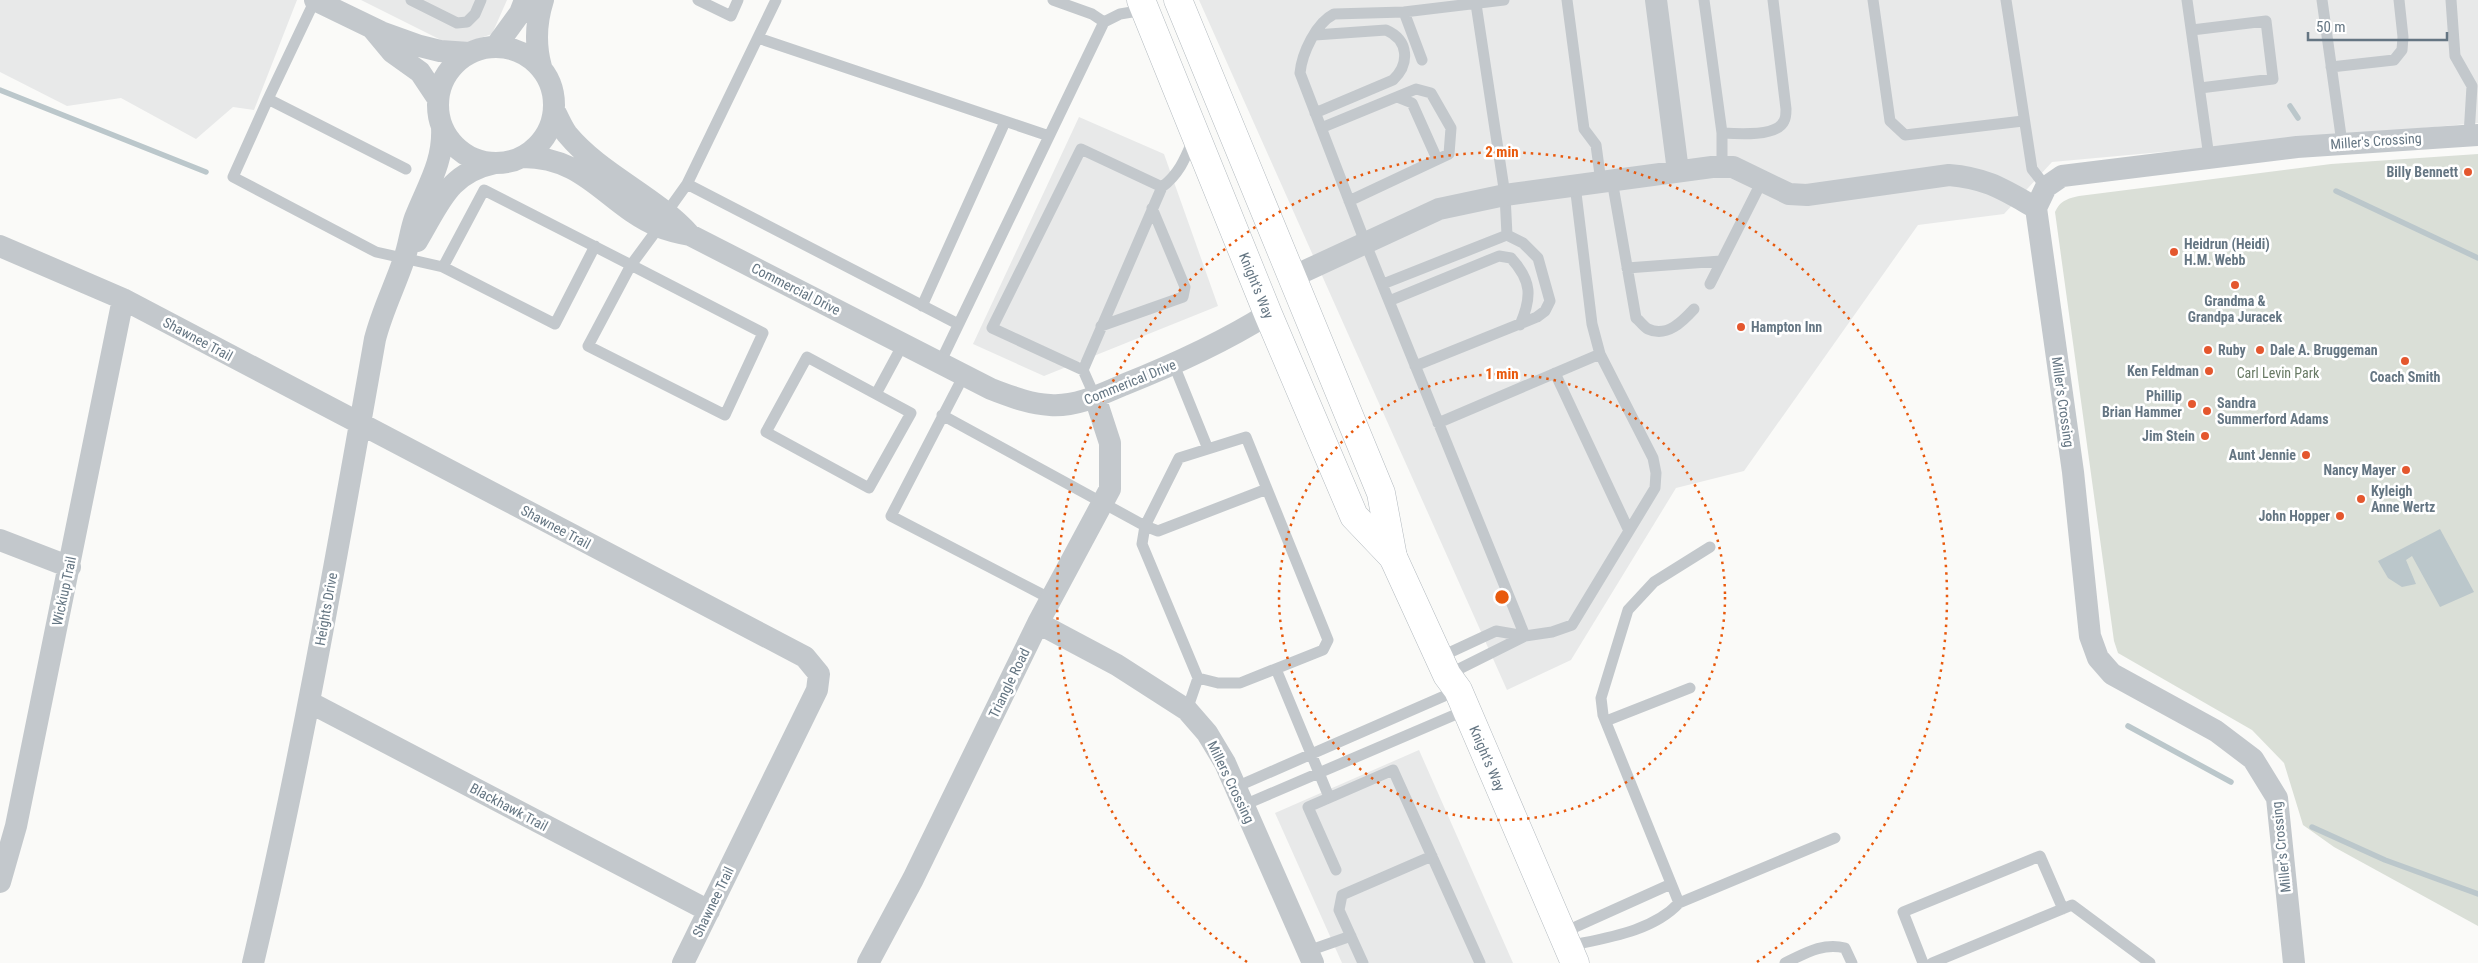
<svg xmlns="http://www.w3.org/2000/svg" width="2478" height="963" viewBox="0 0 2478 963" font-family="'Roboto Condensed',sans-serif">
	<style>
		.built { fill: #e8e9e9 }
		.green { fill: #dadfd7 }
		.water { fill: #bbc7cb }
		.lines { fill: none; stroke-linecap: round; stroke-linejoin: round }
		.stream { stroke: #bbc7cb; stroke-width: 5.5 }
		.secondary-casing { stroke: #b3babf; stroke-width: 29 }
		.service { stroke: #c3c8cc; stroke-width: 11 }
		.minor { stroke: #c3c8cc; stroke-width: 22 }
		.secondary { stroke: #fff; stroke-width: 28 }
		.ring { fill: none; stroke: #e8590c; stroke-width: 2.5; stroke-dasharray: 2.5 5 }
		.poi-dot { fill: #e4572e; stroke: #fff; stroke-width: 2 }
		.labels { text-anchor: middle; dominant-baseline: central; stroke-width: 5; stroke-linejoin: round; paint-order: stroke }
		.street-label { font-size: 14px; fill: #657683; stroke: #fff }
		.poi-label { font-size: 14px; font-weight: bold; fill: #657683; stroke: #fff; text-anchor: end }
		.park-label { font-size: 14px; fill: #687a64; stroke: #fff }
		.centre { fill: #e8590c; stroke: #fff; stroke-width: 2.5 }
		.ring-label { font-size: 15px; text-anchor: middle; font-weight: bold; fill: #e8590c; stroke: #fff; stroke-width: 5; stroke-linejoin: round; paint-order: stroke }
	</style>
	<rect width="100%" height="100%" fill="#fafaf8"/>
	<!-- built -->
	<path class="built" d="M0,0H297L254,110L233,107L196,139L121,98L67,106L0,72Z
		M361,0H507L492,34L468,42L451,45Z
		M1199,0H2478V123L2052,162L2004,214L1918,225L1744,471L1676,488L1571,660L1507,690Z
		M1079,117L1164,154L1218,306L1044,376L973,344Z
		M1419,750L1513,963H1342L1275,813Z"/>
	<!-- green -->
	<path class="green" d="M2478,154V926L2334,847L2303,825L2284,763L2252,730L2118,653L2114,641L2055,212C2061,200 2067,199 2079,196L2331,164Z"/>
	<!-- water -->
	<path class="water" d="M2440,529L2474,592L2440,607L2412,556L2406,560L2416,584L2402,587L2388,578L2378,561Z"/>
	<g class="lines">
		<!-- stream -->
		<path class="stream" d="M0,90L206,172
			M2290,106L2298,118
			M2336,191L2478,258
			M2128,726L2231,782
			M2312,827L2385,860L2478,894"/>
		<defs>
			<g id="secondary">
				<path id="s1" d="M1141,0L1268,314L1354,516L1393,557"/>
				<path id="s2" d="M1178,0L1381,493L1393,557L1447,675L1458,690L1575,963"/>
			</g>
		</defs>
		<!-- secondary casing -->
		<use href="#secondary" class="secondary-casing"/>
		<!-- service -->
		<path class="service" d="M411,0L457,23L467,22L475,14L481,0
			M698,0L731,16L738,0
			M1053,0L1092,14L1104,22
			M1504,0L1404,12L1334,14C1316,23 1302,53 1300,73L1365,242L1525,636L1552,632L1572,625L1655,488L1656,473L1653,458L1600,354L1592,324L1575,185
			M1567,0L1584,129L1596,145L1601,182
			M1704,0L1722,133V167
			M1873,0L1890,121L1905,135L2023,121
			M2006,0L2032,169L2046,187
			M2187,0L2209,157
			M2322,0L2342,143
			M2451,0L2455,56L2472,86L2469,135
			M1404,12L1422,60
			M2192,30L2266,21L2273,79L2200,88
			M758,38L1049,136
			M2331,67L2394,60L2402,50L2403,37L2399,0
			M1397,97L1412,103L1437,159
			M268,99L315,0
			M1315,113L1393,80C1410,64 1409,40 1386,30L1315,35
			M1321,128L1416,89L1431,93L1451,128L1449,154L1349,201
			M1722,133C1737,134 1777,137 1784,121C1786,118 1786,112 1786,109L1773,0
			M406,169L268,99L233,177L376,252L443,267L555,324L595,246
			M1612,180L1636,318C1640,321 1644,327 1648,329C1667,338 1683,321 1694,309
			M687,184L958,324
			M1162,187L1081,149L992,328L1083,370L1162,187C1179,174 1185,159 1193,140
			M667,212L687,184L776,0
			M631,265L763,333L725,415L588,346Z
			M443,267L484,190L631,265L659,227
			M1627,268L1721,261
			M1383,284L1507,235
			M1710,284L1762,181
			M1389,301L1499,256L1511,258C1532,281 1532,297 1520,325
			M922,306L1005,122
			M1101,326L1183,297L1185,287L1152,208
			M807,357L911,413L869,488L766,432Z
			M940,363L1104,22L1120,14L1144,10
			M1174,365L1208,449
			M1415,366L1537,317L1545,311L1550,301L1538,258L1523,243L1507,235L1505,195L1476,4
			M1083,370L1095,397
			M1555,373L1629,531
			M964,375L891,516L1051,599
			M876,394L903,344
			M942,415L1145,526L1158,531L1267,489
			M1438,423L1600,354
			M1246,437L1328,640L1323,650L1240,683H1218L1198,678L1142,544L1145,526L1179,458Z
			M1440,657L1496,631L1525,636L1447,675
			M1276,669L1329,797
			M1187,710L1198,678
			M1606,721L1690,688
			M1236,787L1458,690
			M1244,805L1466,710
			M1336,870L1308,807L1393,770L1480,963
			M1679,903L1603,715L1601,698L1628,610L1654,582L1710,547
			M1562,933L1671,884
			M1568,946C1605,938 1652,932 1679,903L1835,838
			M1308,951L1351,936
			M1363,963L1339,910L1342,895L1432,856
			M1785,963C1804,954 1823,942 1845,948L1852,963
			M1923,963L1903,912L2040,856L2063,909
			M1932,963L2072,905L2150,963"/>
		<!-- minor -->
		<path class="minor" d="M315,0L381,32L420,46L440,51L469,53
			M1656,0L1678,171
			M372,28L392,52L420,72L438,99
			M496,46L520,13L525,0
			M438 105a58 58 0 1 1 116 0a58 58 0 1 1-116 0Z
			M541,67C535,45 536,22 543,0
			M554,110C558,117 562,127 567,134C601,175 654,195 690,235
			M523,157C587,157 607,205 660,227C670,231 680,233 690,235L991,389C1010,396 1029,404 1050,405C1075,407 1100,395 1123,385C1173,365 1222,343 1268,314
			M417,241C440,203 448,173 495,163
			M0,246L123,299L805,657L819,674L817,690L683,963
			M1292,277L1439,209L1505,195L1712,167H1733L1789,194L1807,195L1949,175C1987,178 2004,190 2036,208
			M0,540L70,567
			M1038,623L1117,665L1187,710L1207,733L1225,763L1313,963
			M309,702L709,911
			M0,882L16,826L123,299
			M253,963C302,756 338,548 375,339C382,311 395,286 404,259C409,246 410,232 415,218C427,187 444,162 442,127
			M868,963L913,879L1038,623L1110,489V443L1095,397
			M2294,963L2277,798L2253,759L2216,731L2112,674L2098,658L2090,636L2073,472L2036,208L2046,187L2062,176L2297,147L2478,135"/>
		<!-- secondary -->
		<use href="#secondary" class="secondary"/>
	</g>
	<!-- distance rings -->
	<g class="ring">
		<circle cx="1502" cy="597" r="223"/>
		<path d="M1247 962A445 445 0 1 1 1757 962"/>
	</g>
	<!-- markers -->
	<g class="poi-dot">
		<circle cx="2468" cy="172" r="5"/>
		<circle cx="2174" cy="252" r="5"/>
		<circle cx="2235" cy="285" r="5"/>
		<circle cx="1741" cy="327" r="5"/>
		<circle cx="2208" cy="350" r="5"/>
		<circle cx="2260" cy="350" r="5"/>
		<circle cx="2405" cy="361" r="5"/>
		<circle cx="2209" cy="371" r="5"/>
		<circle cx="2192" cy="404" r="5"/>
		<circle cx="2207" cy="411" r="5"/>
		<circle cx="2205" cy="436" r="5"/>
		<circle cx="2306" cy="455" r="5"/>
		<circle cx="2406" cy="470" r="5"/>
		<circle cx="2361" cy="499" r="5"/>
		<circle cx="2340" cy="516" r="5"/>
	</g>
	<g class="labels">
		<!-- street labels -->
		<g class="street-label">
			<text transform="translate(2376 141) rotate(-4)">Miller's Crossing</text>
			<text stroke="none"><textPath href="#s1" startOffset="308">Knight's Way</textPath></text>
			<text transform="translate(796 289) rotate(27)">Commercial Drive</text>
			<text transform="translate(198 339) rotate(28)">Shawnee Trail</text>
			<text transform="translate(1130 382) rotate(-22)">Commerical Drive</text>
			<text transform="translate(2063 402) rotate(82)">Miller's Crossing</text>
			<text transform="translate(556 527) rotate(28)">Shawnee Trail</text>
			<text transform="translate(64 591) rotate(-78)">Wickiup Trail</text>
			<text transform="translate(326 609) rotate(-80)">Heights Drive</text>
			<text transform="translate(1009 683) rotate(-64)">Triangle Road</text>
			<text stroke="none"><textPath href="#s2" startOffset="821">Knight's Way</textPath></text>
			<text transform="translate(1231 782) rotate(64)">Millers Crossing</text>
			<text transform="translate(509 807) rotate(28)">Blackhawk Trail</text>
			<text transform="translate(2281 847) rotate(-96)">Miller's Crossing</text>
			<text transform="translate(713 902) rotate(-64)">Shawnee Trail</text>
		</g>
		<!-- poi labels -->
		<g class="poi-label">
			<text x="2458" y="172">Billy Bennett</text>
			<text x="2184" y="244" text-anchor="start">Heidrun (Heidi)<tspan x="2184" dy="16">H.M. Webb</tspan></text>
			<text x="2235" y="301" text-anchor="middle">Grandma &amp;<tspan x="2235" dy="16">Grandpa Juracek</tspan></text>
			<text x="1751" y="327" text-anchor="start">Hampton Inn</text>
			<text x="2218" y="350" text-anchor="start">Ruby</text>
			<text x="2270" y="350" text-anchor="start">Dale A. Bruggeman</text>
			<text x="2199" y="371">Ken Feldman</text>
			<text x="2405" y="377" text-anchor="middle">Coach Smith</text>
			<text x="2182" y="396">Phillip<tspan x="2182" dy="16">Brian Hammer</tspan></text>
			<text x="2217" y="403" text-anchor="start">Sandra<tspan x="2217" dy="16">Summerford Adams</tspan></text>
			<text x="2195" y="436">Jim Stein</text>
			<text x="2296" y="455">Aunt Jennie</text>
			<text x="2396" y="470">Nancy Mayer</text>
			<text x="2371" y="491" text-anchor="start">Kyleigh<tspan x="2371" dy="16">Anne Wertz</tspan></text>
			<text x="2330" y="516">John Hopper</text>
		</g>
		<!-- park labels -->
		<g class="park-label">
			<text x="2278" y="373">Carl Levin Park</text>
		</g>
	</g>
	<circle cx="1502" cy="597" r="8" class="centre"/>
	<g class="ring-label">
		<text x="1502" y="157">2 min</text>
		<text x="1502" y="379">1 min</text>
	</g>
	<!-- scale -->
	<path d="M2308 32v8h139v-8" fill="none" stroke="#657683" stroke-width="2.5"/>
	<text x="2316" y="32" font-size="15" fill="#657683" stroke="#ffffff" stroke-width="4" paint-order="stroke">50 m</text>
</svg>
